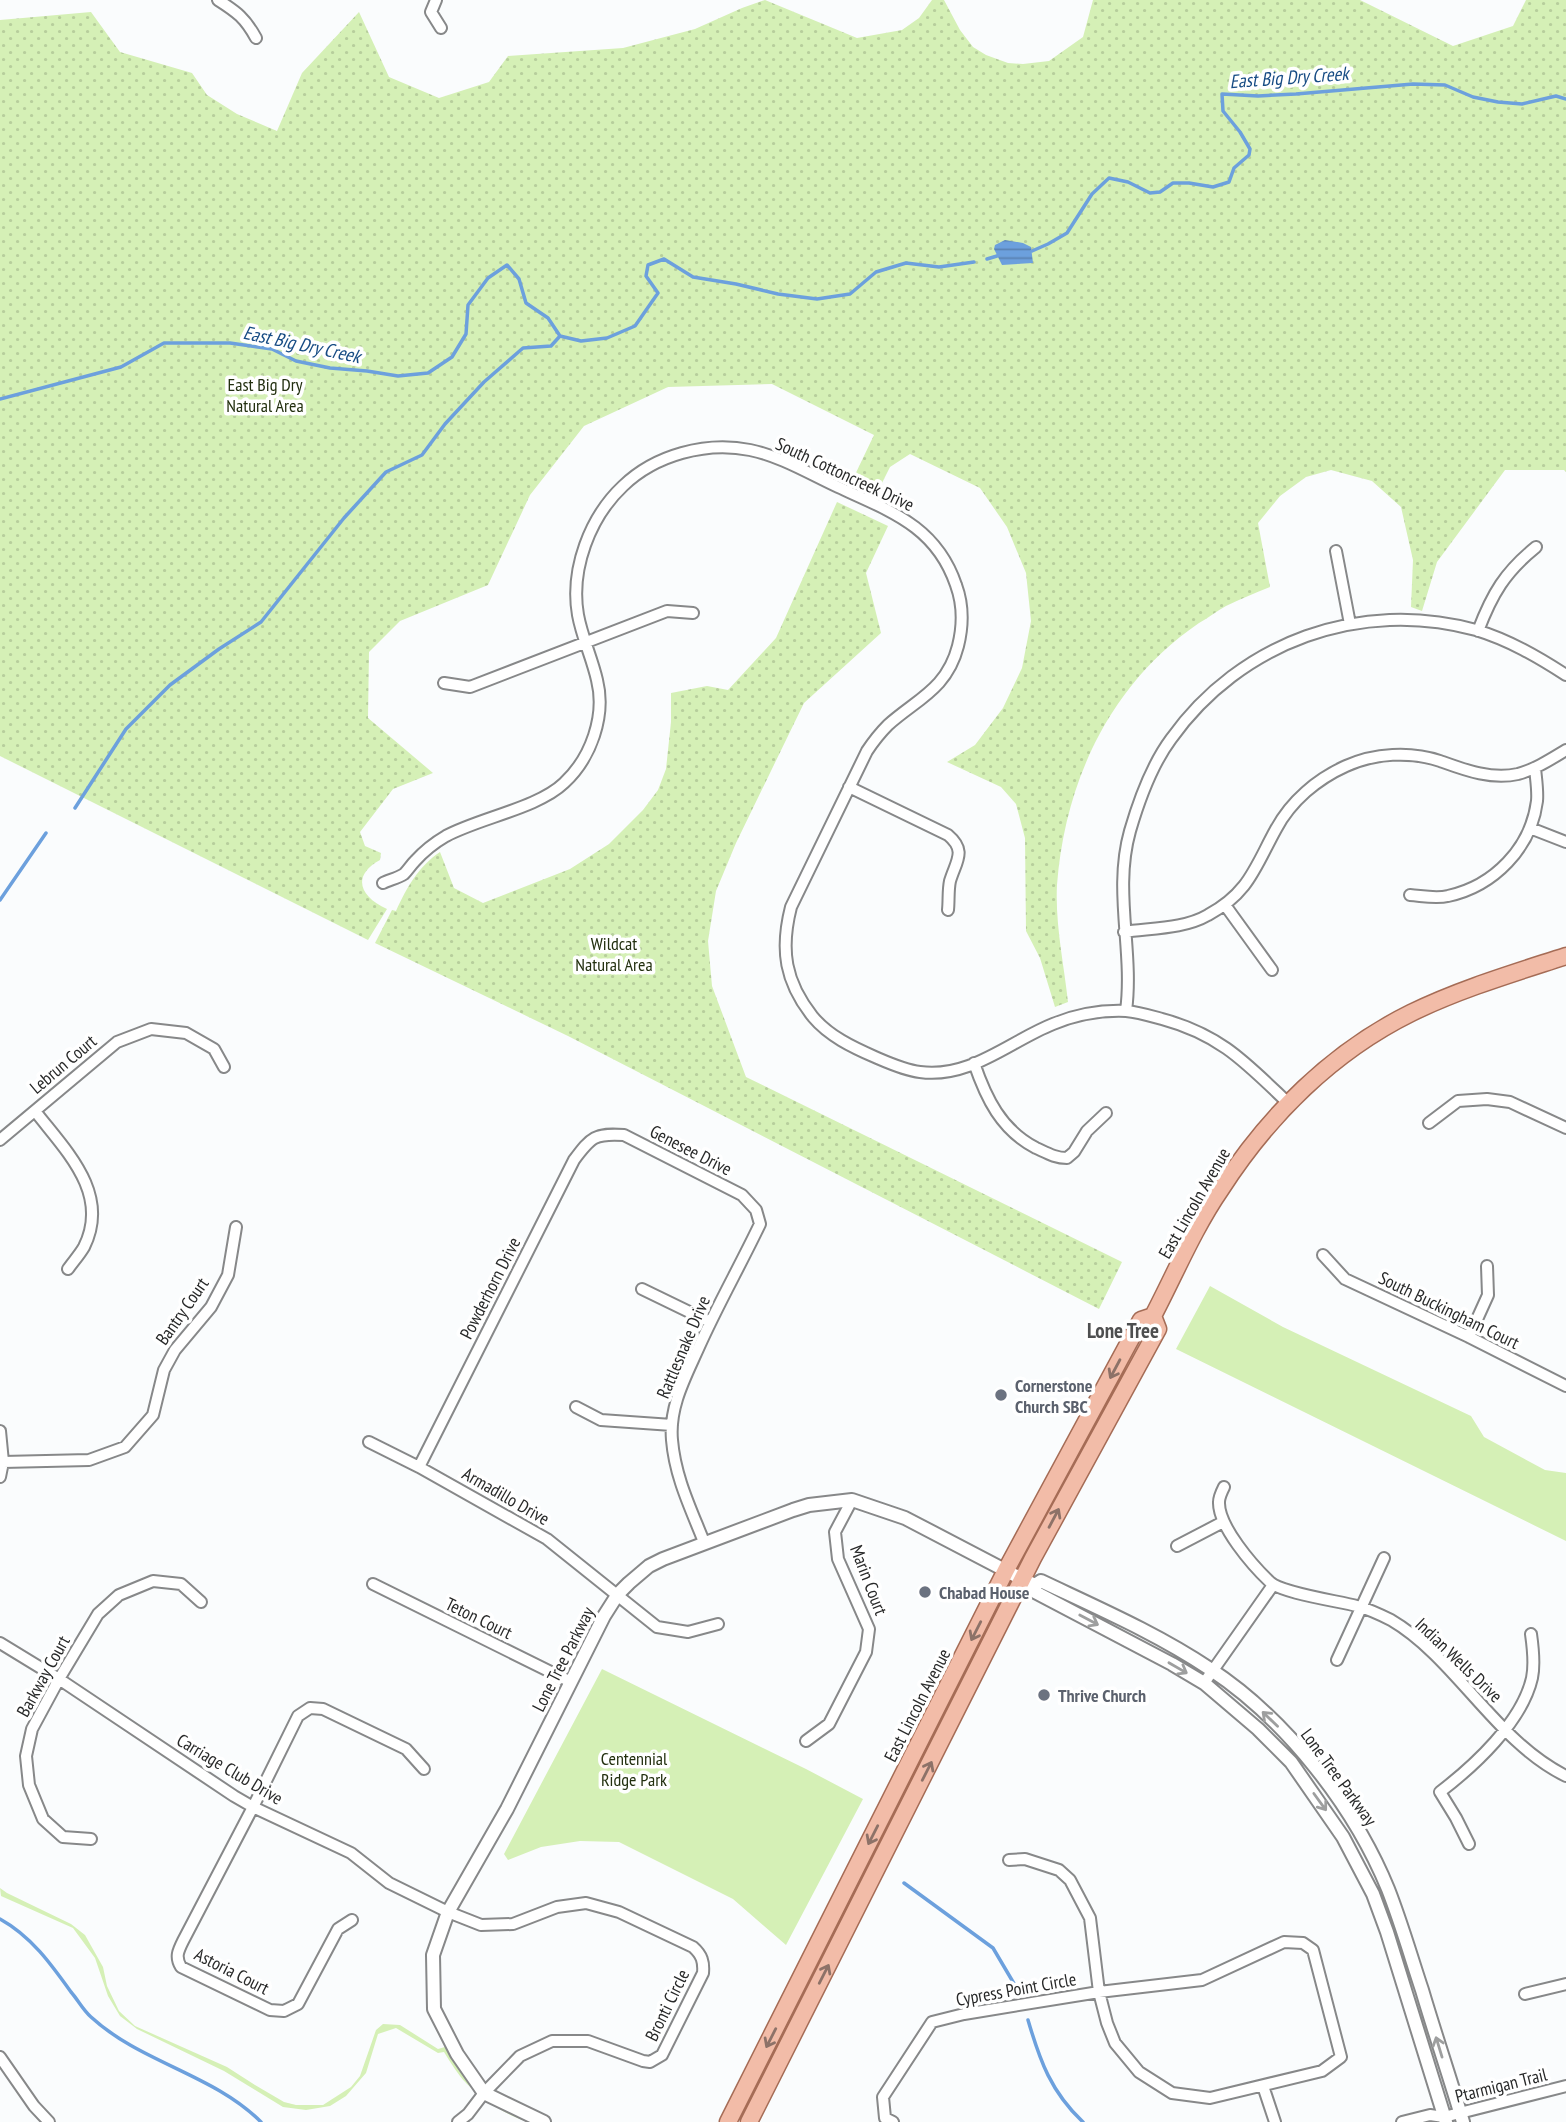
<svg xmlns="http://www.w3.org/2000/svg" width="1566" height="2122" viewBox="0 0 1566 2122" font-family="'PT Sans Narrow',sans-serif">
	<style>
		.grass { fill: url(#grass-dots) }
		.park { fill: #d5f0b6 }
		.water { fill: url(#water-rules) }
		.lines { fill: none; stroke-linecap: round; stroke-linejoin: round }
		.stream { stroke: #6ca0dd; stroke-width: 3.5 }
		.minor-casing { stroke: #878889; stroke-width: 14 }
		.tertiary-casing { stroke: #878889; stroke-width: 16 }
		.primary-casing { stroke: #a56c56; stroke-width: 19 }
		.minor { stroke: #fff; stroke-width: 10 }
		.tertiary { stroke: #fff; stroke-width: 12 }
		.primary { stroke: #f2bca8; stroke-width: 16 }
		.oneway { stroke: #8d7268 }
		.oneway2 { stroke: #9e9f9f }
		.worship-dot { fill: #6b7280; stroke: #fff; stroke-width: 2.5 }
		.labels { text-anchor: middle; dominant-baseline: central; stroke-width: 7; stroke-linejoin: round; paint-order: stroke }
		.park-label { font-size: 18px; fill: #222f0f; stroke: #fff }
		.street-label { font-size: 18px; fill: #282929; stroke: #fff }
		.worship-label { font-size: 18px; font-weight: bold; fill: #5b616d; stroke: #fff; text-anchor: start }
		.water-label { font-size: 19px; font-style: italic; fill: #174c84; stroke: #fff }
		.quarter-label { font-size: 21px; font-weight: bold; fill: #4e4f50; stroke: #fff }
	</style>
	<defs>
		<pattern id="grass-dots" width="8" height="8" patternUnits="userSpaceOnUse" patternTransform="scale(1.75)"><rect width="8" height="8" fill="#d5f0b6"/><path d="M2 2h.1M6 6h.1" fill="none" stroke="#b7ce9c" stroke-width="1.8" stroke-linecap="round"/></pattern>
		<pattern id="water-rules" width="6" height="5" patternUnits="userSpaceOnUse" patternTransform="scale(1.75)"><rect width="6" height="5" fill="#6ca0dd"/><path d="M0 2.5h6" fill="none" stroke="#5982b3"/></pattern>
	</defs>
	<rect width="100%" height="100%" fill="#fafcfd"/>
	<!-- grass -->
	<path class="grass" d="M765,0L857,38L902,30L919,18L932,0H944L960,30L973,47L986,55L1008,63L1023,64L1049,61L1083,37L1093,0H1360L1453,46L1513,26L1526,0H1566V472L1564,470H1505L1437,562L1422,611L1411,607L1413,560L1401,507L1372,481L1331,470L1306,477L1280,496L1258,523L1270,587C1255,593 1240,599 1226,606C1217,611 1208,618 1199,623C1111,683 1065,780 1057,885C1055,924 1064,964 1068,1002L1055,1007L1040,958L1026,931L1025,838L1016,804L1001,787L947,762L975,745L1003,708L1022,668L1031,621L1026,573L1007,527L980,488L910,454L890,467L877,493L852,481L874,435L772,384L668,387L584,426L530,495L488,585L400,621L369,652L368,718L433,773L393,789L360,832L365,846L381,853L380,860C351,876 360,897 387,909L368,940L0,756V20L91,12L120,52L192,73L207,95L237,114L277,131L302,73L359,12L389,77L439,98L489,82L508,56L623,48L695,29L742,8Z
		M837,502L888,526L866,573L881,633L804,703L736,843L716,891L708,941L712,986L746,1077L1122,1262L1099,1309L568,1036L375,943L392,910L396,911C407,887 418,867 440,852L454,888L483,903L570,869L609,844L643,810L658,790L666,769L671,722V693L707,686L728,690L776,638Z"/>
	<!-- park -->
	<path class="park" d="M1210,1286L1283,1327L1471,1416L1484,1437L1545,1470L1566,1473V1541L1176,1349Z
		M602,1669L806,1769L863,1799L786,1945L733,1899L619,1842L580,1841L541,1847L508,1860L504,1854Z
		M0,1888L7,1893L71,1924L85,1935L103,1967L107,1986L119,2011L135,2026L227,2067L255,2085L284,2102L296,2105H323L351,2087L360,2076L376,2030L383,2024L400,2025L438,2049L445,2047L472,2084L534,2122C514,2122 481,2098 467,2084C458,2075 451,2063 444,2052L438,2053L396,2028L378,2034L366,2073L346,2096L330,2106L306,2110L283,2107L224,2071L137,2029L120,2016L108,1996L95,1958L73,1928L1,1896Z"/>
	<!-- water -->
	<path class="water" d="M1005,240L1023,243L1031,247L1033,263L1002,265L994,249L995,245Z"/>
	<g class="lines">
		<!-- stream -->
		<path class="stream" d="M1032,251L1048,244L1067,233L1092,194L1109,178L1128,182L1150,193L1160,192L1173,183H1189L1213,187L1229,182L1234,168L1249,155L1250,149L1240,132L1223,111L1222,94L1258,96L1296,94L1413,84L1445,85L1473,97L1498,102L1522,104L1556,96L1566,99
			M987,259L997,256
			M0,399L121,367L164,343H230L272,349L296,361L330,368L367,371L398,376L428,373L452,357L466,334L468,305L488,278L507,265L519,279L526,303L548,318L560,336L581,341L607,338L635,326L658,293L646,276L648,265L664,259L693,277L736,284L778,294L817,299L850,294L876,272L906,263L939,267L974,262
			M75,808L126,729L170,685L219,649L261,622L344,518L386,472L422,455L445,424L484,382L523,348L551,346L560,336
			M0,900L46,833
			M904,1883L993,1948L1016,1987
			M0,1919C31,1936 51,1964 71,1992C78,2000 83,2010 91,2017C141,2063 213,2074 261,2122
			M1028,2020C1040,2061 1051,2092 1083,2122"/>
		<defs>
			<path id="minor" d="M218,0C237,12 245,18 256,38
				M436,0L431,12L441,28
				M1336,551L1350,624
				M1478,631C1492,594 1505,572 1536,547
				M444,683L470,687L667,611L693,613
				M849,787L948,835C967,851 956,861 950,881C948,890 949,901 948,910
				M1530,828L1566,842
				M383,883C389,880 398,878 404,874C408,870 411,865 415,861C424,851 434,843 446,836C479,818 538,808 564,783C591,758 606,716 597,680C592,658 582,637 578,615C570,569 590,517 623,486C655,455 706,441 750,450C780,456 810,474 838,487C890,511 936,526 956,585C963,604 963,626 958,646C947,689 917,699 888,725C880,733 873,742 867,751L791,907C780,950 785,982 813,1017C829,1036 852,1047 875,1057C889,1063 904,1070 920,1072C970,1079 1010,1041 1053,1024C1075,1015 1102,1010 1126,1011C1138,1012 1151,1016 1162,1019C1221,1035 1246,1063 1288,1103
				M1410,895C1423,896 1436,899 1448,896C1494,886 1531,848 1537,801C1538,791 1536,779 1535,768
				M1225,905L1272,970
				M1124,932C1151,928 1184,929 1208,915C1249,893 1255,867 1276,829C1291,801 1317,779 1346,766C1374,753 1411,751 1440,761C1465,770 1491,780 1518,774C1536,769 1551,759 1566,750
				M1126,1011C1134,951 1113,891 1130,831C1139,800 1151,766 1171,739C1240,642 1361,598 1476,630C1509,640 1538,657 1566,675
				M974,1063C986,1098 1001,1130 1036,1148C1047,1153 1055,1158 1067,1158L1074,1152L1087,1131L1106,1113
				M35,1111C65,1150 111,1193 84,1247C80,1254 73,1262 68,1269
				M1429,1123L1458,1101L1487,1099L1510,1102L1566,1128
				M0,1140L117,1042L151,1029L186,1033L214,1049L224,1067
				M1323,1255L1345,1279L1469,1337L1566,1386
				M642,1289L710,1322
				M1469,1337L1488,1295L1487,1266
				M576,1407L601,1420L672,1425
				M0,1431L3,1462L0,1477
				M369,1442L419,1467L547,1539L657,1627L688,1632L718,1624
				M3,1462L89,1460L125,1447L153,1415L164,1370L175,1350L211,1307L228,1275L236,1227
				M419,1467L574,1160C591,1137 595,1133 624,1135L742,1195L756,1210L760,1224C740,1266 717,1306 698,1349C685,1378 669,1407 672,1440C675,1477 691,1509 704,1542
				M1224,1487C1222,1491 1219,1497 1219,1502C1218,1526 1253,1566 1270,1582C1281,1593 1338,1601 1357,1606C1368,1609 1381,1615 1391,1620C1456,1658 1496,1742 1566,1776
				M1177,1546L1223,1522
				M373,1584L571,1682
				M0,1643L59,1679L234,1796L253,1807L351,1853L389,1883L448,1912L481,1925L513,1924L557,1907L586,1903L619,1912L693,1947C702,1955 704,1962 703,1973L662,2055L650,2062L643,2061L588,2041H552L520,2056L484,2093L468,2114L458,2122
				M1337,1660L1384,1558
				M1204,1683L1273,1585
				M806,1741L829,1724L866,1652L869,1629L838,1559L835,1532L852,1500
				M91,1839L63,1837L43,1819L29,1785L26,1756L32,1729L59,1679L98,1614L119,1595L153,1581L181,1584L201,1602
				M1469,1844L1456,1818L1440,1792C1474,1766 1522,1722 1532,1678C1535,1664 1533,1648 1531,1634
				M352,1920L338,1929L298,2004L284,2011L270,2010L181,1967C175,1957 178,1951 183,1941L253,1807L298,1716L310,1708L323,1709L406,1749L424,1769
				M1525,1994L1566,1984
				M0,2057L34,2106L49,2122
				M1263,2086L1275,2122
				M893,2122L885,2118L883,2097L932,2022L964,2014L1099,1992L1202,1980L1284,1942L1303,1943L1313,1950L1341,2057L1322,2071L1210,2098L1172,2093L1139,2072L1115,2043L1107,2023L1099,1992L1090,1918L1070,1880L1059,1870L1025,1859L1009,1860
				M1402,2122L1430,2115L1444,2117L1566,2086"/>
			<path id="tertiary" d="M1035,1585V1592L1172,1664L1204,1683L1258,1729L1291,1762L1343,1837L1373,1894L1387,1932L1446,2122
				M544,2122L484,2093L457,2054L434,2009L433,1955L448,1912L507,1809L604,1616L618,1594L629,1583L649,1566L663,1559L793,1510L809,1505L852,1500L905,1518L1022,1579L1035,1585L1041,1581C1098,1608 1158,1634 1210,1669C1286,1719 1354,1806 1388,1889C1401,1922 1411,1957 1422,1990C1435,2034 1450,2078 1463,2122"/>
			<path id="primary" d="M728,2122L1006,1570L1141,1320L1153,1316C1175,1274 1194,1228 1221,1189C1268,1116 1332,1052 1411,1013C1460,989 1514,973 1566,956
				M749,2122L1033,1558L1158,1329L1153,1316"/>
		</defs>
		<!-- minor casing -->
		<use href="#minor" class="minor-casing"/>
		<!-- tertiary casing -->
		<use href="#tertiary" class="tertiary-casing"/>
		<!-- primary casing -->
		<use href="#primary" class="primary-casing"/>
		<!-- minor -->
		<use href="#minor" class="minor"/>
		<!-- tertiary -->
		<use href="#tertiary" class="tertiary"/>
		<!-- primary -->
		<use href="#primary" class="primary"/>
	</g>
	<!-- one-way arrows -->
	<defs><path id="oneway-shaft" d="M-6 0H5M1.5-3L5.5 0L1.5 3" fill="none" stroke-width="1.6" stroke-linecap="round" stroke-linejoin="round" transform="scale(1.75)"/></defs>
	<g class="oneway">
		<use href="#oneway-shaft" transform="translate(1115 1369) rotate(118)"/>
		<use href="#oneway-shaft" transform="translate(1054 1518) rotate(-62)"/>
		<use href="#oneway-shaft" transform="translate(976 1631) rotate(117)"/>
		<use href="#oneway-shaft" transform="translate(927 1771) rotate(-63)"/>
		<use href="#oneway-shaft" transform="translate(873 1835) rotate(117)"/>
		<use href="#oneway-shaft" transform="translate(824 1974) rotate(-63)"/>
		<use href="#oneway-shaft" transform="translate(771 2038) rotate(117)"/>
	</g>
	<g class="oneway2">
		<use href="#oneway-shaft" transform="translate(1089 1620) rotate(28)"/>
		<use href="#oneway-shaft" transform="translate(1178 1668) rotate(30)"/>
		<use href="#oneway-shaft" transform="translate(1270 1719) rotate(-136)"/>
		<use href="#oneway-shaft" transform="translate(1320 1802) rotate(54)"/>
		<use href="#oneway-shaft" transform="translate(1439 2047) rotate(-107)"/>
	</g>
	<!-- markers -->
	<g class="worship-dot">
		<circle cx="1001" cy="1395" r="7"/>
		<circle cx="925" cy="1592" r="7"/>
		<circle cx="1044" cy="1695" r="7"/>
	</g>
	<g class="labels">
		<!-- park labels -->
		<g class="park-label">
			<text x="265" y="384">East Big Dry<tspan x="265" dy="21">Natural Area</tspan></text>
			<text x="614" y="943">Wildcat<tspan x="614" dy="21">Natural Area</tspan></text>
			<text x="634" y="1758">Centennial<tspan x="634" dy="21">Ridge Park</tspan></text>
		</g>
		<!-- street labels -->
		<g class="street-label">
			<text transform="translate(845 474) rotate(25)">South Cottoncreek Drive</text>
			<text transform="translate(63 1064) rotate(-40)">Lebrun Court</text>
			<text transform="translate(691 1150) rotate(27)">Genesee Drive</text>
			<text transform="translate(1194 1203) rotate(-60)">East Lincoln Avenue</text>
			<text transform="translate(490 1288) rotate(-63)">Powderhorn Drive</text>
			<text transform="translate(1449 1310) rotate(26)">South Buckingham Court</text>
			<text transform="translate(182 1311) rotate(-55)">Bantry Court</text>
			<text transform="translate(683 1347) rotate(-67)">Rattlesnake Drive</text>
			<text transform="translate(506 1496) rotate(30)">Armadillo Drive</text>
			<text transform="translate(869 1580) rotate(69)">Marin Court</text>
			<text transform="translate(479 1618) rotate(26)">Teton Court</text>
			<text transform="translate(563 1659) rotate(-63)">Lone Tree Parkway</text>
			<text transform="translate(1459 1660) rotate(44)">Indian Wells Drive</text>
			<text transform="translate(43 1676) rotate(-61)">Barkway Court</text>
			<text transform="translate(917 1705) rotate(-63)">East Lincoln Avenue</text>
			<text transform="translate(230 1769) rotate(31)">Carriage Club Drive</text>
			<text transform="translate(1339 1777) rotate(54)">Lone Tree Parkway</text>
			<text transform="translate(232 1971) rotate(27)">Astoria Court</text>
			<text transform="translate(1016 1989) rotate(-10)">Cypress Point Circle</text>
			<text transform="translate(667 2005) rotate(-64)">Bronti Circle</text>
			<text transform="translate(1501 2085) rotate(-14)">Ptarmigan Trail</text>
		</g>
		<!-- worship labels -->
		<g class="worship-label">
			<text x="1015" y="1385">Cornerstone<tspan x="1015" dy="21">Church SBC</tspan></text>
			<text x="939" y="1592">Chabad House</text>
			<text x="1058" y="1695">Thrive Church</text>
		</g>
		<!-- water labels -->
		<g class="water-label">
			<text transform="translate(1289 77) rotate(-4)">East Big Dry Creek</text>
			<text transform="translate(302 344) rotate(12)">East Big Dry Creek</text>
		</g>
		<!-- quarter labels -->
		<g class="quarter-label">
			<text x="1123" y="1330">Lone Tree</text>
		</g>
	</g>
</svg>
